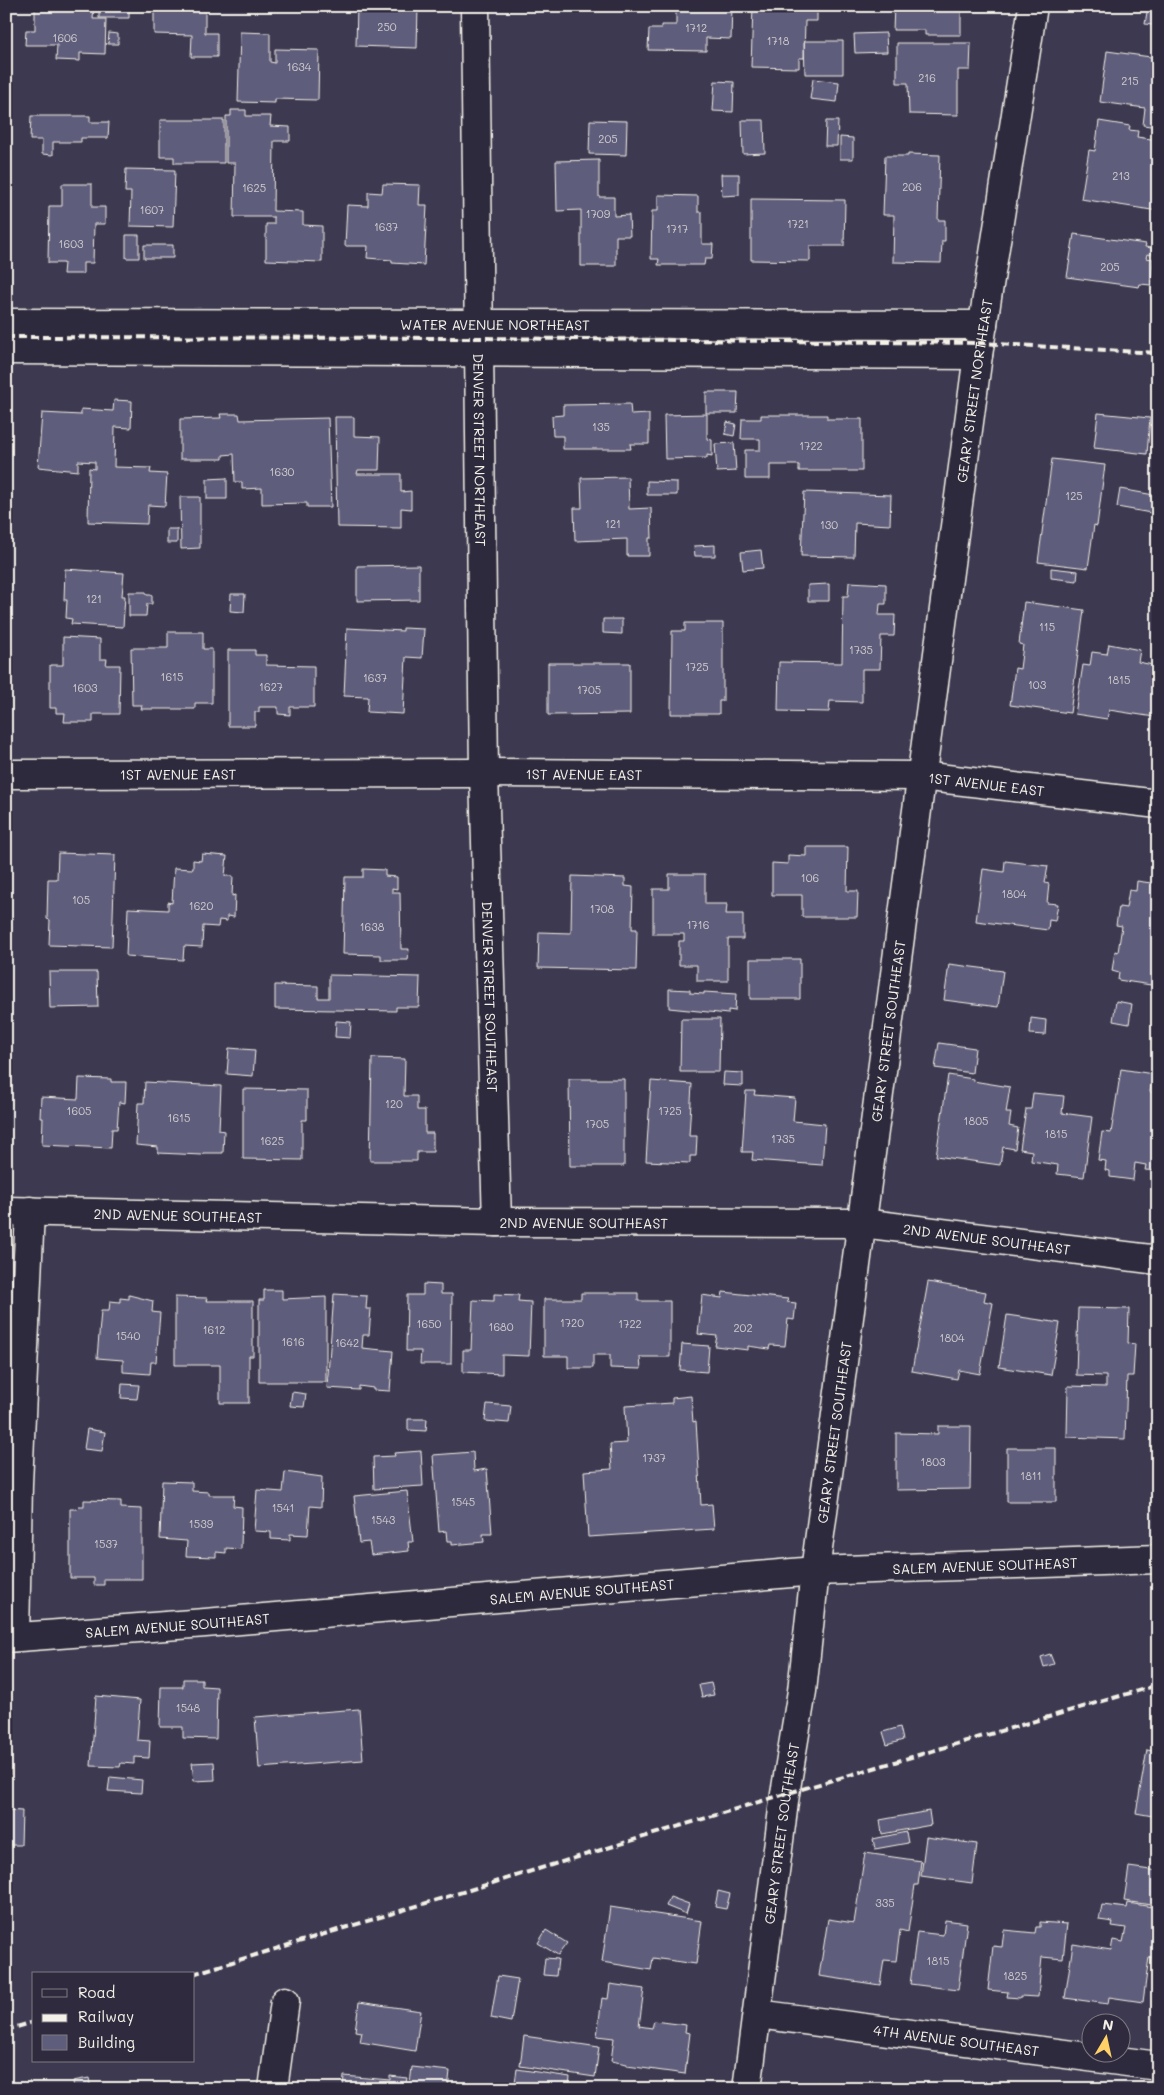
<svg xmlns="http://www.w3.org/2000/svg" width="1164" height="2095" viewBox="0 0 1164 2095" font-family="Mali,sans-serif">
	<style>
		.building { fill: #5e5d7b; stroke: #f4f1e8 }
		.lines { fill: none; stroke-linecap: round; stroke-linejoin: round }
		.minor-casing { stroke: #f4f1e8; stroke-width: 31 }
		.tertiary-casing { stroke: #f4f1e8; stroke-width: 31 }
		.secondary-casing { stroke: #f4f1e8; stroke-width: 31 }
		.minor { stroke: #2f2a3d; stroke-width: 28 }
		.tertiary { stroke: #2f2a3d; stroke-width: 28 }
		.secondary { stroke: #2f2a3d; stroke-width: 28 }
		.rail { stroke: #f4f1e8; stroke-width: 4; stroke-dasharray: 8 4; stroke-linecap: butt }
		.labels { text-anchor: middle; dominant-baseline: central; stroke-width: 4.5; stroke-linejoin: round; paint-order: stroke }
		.number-label { font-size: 11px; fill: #cecccd }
		.street-label { font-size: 14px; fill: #f4f1e8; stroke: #2f2a3d }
	</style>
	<rect width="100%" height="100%" fill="#3d3950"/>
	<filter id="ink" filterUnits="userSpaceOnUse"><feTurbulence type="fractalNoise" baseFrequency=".02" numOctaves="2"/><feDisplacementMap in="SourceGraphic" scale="10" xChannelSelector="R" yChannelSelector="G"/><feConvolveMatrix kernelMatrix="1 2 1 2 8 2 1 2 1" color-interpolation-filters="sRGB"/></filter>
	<g filter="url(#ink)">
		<!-- building -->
		<path class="building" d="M35,6H94L93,19H106L105,54L80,53V61L56,60L57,45H25L26,30H35Z
			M99,6H129V18H99Z
			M154,6H205V33H217V57H191L192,35L154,34Z
			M357,6H418L417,48L356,46Z
			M560,6H628L619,7V10L560,9Z
			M676,6H732L731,39L706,38V51L648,50L649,29H661V25H676Z
			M753,6H817V21H805L804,58H799V68L751,67Z
			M894,6H987V11H961V35H925V30H893Z
			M1148,6H1158V26L1145,24Z
			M240,32L270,33V62L275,63V49L319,50L318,100L275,99V103L238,102Z
			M109,33L118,34V44H108Z
			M886,33L887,52L855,53L854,34Z
			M804,41H843V74H805Z
			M897,43H971L970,70H958V115L909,114L908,83H897Z
			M1107,51L1158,58V127L1143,125L1145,108L1100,102Z
			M813,79L839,82L837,102L810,99Z
			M715,81L734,82L733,112L713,111Z
			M231,110H246V116H271L270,126L290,127V141H274L273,211L303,212V225L322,226V262L266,260V224H274V217H234L235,163H226V116H231Z
			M31,116H90V122H109L108,138H81V142H53V155L42,154V140H30Z
			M160,120H224V163H174V157H160Z
			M590,120L627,121L626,155L589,154Z
			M742,120H764L765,153L743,154Z
			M826,121H838L837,146H825Z
			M1099,121L1130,126L1129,130L1138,131L1137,137L1158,140V211L1081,199L1089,150L1095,151Z
			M840,137L853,138V159H840Z
			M908,154L940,155L938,220H945V241H942L941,263L893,262L894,215H883L885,156H908Z
			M599,160V197H614V216L629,215L630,236H616V266H581V210L557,211L556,161Z
			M126,169L175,170L173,227L130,226L131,192H125Z
			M721,174H739V195L722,196Z
			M62,184H92V207H105V224H94L93,263H83V274H63L64,263H48L49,206H62Z
			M383,184L420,185L419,205H427L424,265L392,263V260L367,258L368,246H345L347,205L368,206V192L382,193Z
			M658,195L698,196V212H702V244H713L712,259H705L704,265H658L659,259H651L652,211H658Z
			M751,199L845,200L844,246H810V261L751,260Z
			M1074,234L1146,244L1145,247L1152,248L1151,255L1147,254L1146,258L1153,259L1151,285L1140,284L1139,287L1067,277Z
			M126,235H139V258H126Z
			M144,245H173V258H144Z
			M706,392H738L737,413H706Z
			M114,400L132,401L131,428L115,427L114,467L151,468L150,473L167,474L165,506L148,505L147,524L88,522L89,468L95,469V462L78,461V471L38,467L42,413L81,415V409L113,411Z
			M630,404L631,415L649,414V444H630L631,449H563V436H553L552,416L563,415V405Z
			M1098,413L1150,418L1147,454L1094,448Z
			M220,414H239L240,420L328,418L331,507H307V503L262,504V488L242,489V482H235L234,454L223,455V459H180V419L221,418Z
			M707,414V439L712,440V456L707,455V458L665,459L664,415Z
			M761,415H827V419H862V471H799V465H770V479H745V450H760V439H741L742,419H761Z
			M335,417H354V436L380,437L379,470H358L357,474H401V492L411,491V509L401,508V528L337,527Z
			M727,422L736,424L734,436L725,434Z
			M734,443L736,471L717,472L715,444Z
			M1052,459L1105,465L1097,526L1094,525L1088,568L1038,562Z
			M628,477L629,509L651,508L652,538H649V556H627V539L575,541L574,508H582L581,478Z
			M227,478V499H207V479Z
			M647,481L677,482V495H647Z
			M1120,489L1154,495L1151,513L1117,507Z
			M804,492L891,495L890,525L855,523L854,557L801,556Z
			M180,497H200V548L181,549Z
			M167,529H177V543H167Z
			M715,545V556H695L694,546Z
			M761,550L763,568L743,570L741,552Z
			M419,565V600L357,601V566Z
			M1051,568L1078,571L1077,581L1051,578Z
			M65,569L124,573L122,596H125L123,627L71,624L72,619L66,618L67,600H64Z
			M849,582L886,584V604H880L879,615H895L894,636H881L880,669H862V702L830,701L829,712L778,711L779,662L842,663L843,596H848Z
			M829,584V601H808V585Z
			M129,592H146L147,595H152V604H147L146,616H129Z
			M231,594H245L244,612L230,611Z
			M1024,602L1084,610L1070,713L1010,705L1015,668L1020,669L1023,645L1019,644Z
			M603,619H622V634L603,633Z
			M685,623H723V701H719V714H671L672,631H685Z
			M347,628L403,631V628L424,629L422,658L406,657L403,714L367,712L368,697L344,696Z
			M168,632H203V649H212V703H195V709H141L142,705H132L131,648H168Z
			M63,637L100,639V659H107L106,665H120L119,714H93V722H64L65,713H56V708H50V665H63Z
			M1109,644L1140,650L1138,662L1158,666V692L1154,717L1109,710L1107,719L1075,714L1083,665L1090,666L1092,652L1107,654Z
			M228,650H255V655H266V665L314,666V707H290V715L278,714V707H259V712H255V726H228Z
			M548,663H630V714L548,715Z
			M806,847H848L847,891H858L857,917H802V895H772V863L788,864V855L806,856Z
			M58,853L115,855L112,947L49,945L50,920L47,919L48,879H57Z
			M202,854L227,856L225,876H233L232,896L235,895L234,917L227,916V921L219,920L218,927L203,926L202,947L184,946L183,960L126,956L128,908L168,910V902L172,903L174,868L193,869V860L201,861Z
			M1005,861L1048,866L1045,883L1049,884L1047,903L1058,904L1055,921L1049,920L1048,930L976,921L983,869L1004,872Z
			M363,869L385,870V876L397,877V889L392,888V892H400L401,949H409L408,960H381V955L343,954L345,877H363Z
			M669,874H705V904H727L726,914H743V939H728V981H697V965H679V941H684V934H653V889H669Z
			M572,876L625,878V886L633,887L632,929H637L636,970L538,968L539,932L571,933Z
			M1137,881L1158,884V953H1156L1151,985L1118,980L1119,973L1112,971L1115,951L1118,952L1122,926L1116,925L1119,907L1126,908L1129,890L1136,891Z
			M750,959H800V999H750Z
			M949,964L1003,971L998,1007L944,1000Z
			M49,972H97L98,1007L50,1008Z
			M329,975L420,977L419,1007H396V1011L275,1009V985L318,986V998H329Z
			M669,989L690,990V993L704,994V992L736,994L735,1011L728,1010V1014L669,1008Z
			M1116,1001L1132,1004L1129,1024L1113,1021Z
			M1031,1018L1046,1020L1045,1035L1030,1034Z
			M681,1019H720L719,1072H680Z
			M336,1021L351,1022L350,1038L335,1037Z
			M939,1043L975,1048L972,1073L935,1068Z
			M229,1048L255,1050L253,1076L227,1074Z
			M372,1058L405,1059L404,1096H417V1110H425V1133H433V1152H417V1161H370Z
			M1121,1069L1153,1074L1150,1092L1158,1093L1155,1118H1158V1171L1145,1170L1146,1165L1135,1163L1133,1180L1110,1177V1171L1105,1170L1106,1161L1098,1160L1102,1132L1111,1133Z
			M724,1072L743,1073V1086L723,1085Z
			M948,1075L973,1079V1081L1010,1087L1006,1113H1011L1009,1126L1018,1128L1015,1149L1003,1147L1000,1165L936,1156Z
			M79,1078L111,1079V1082H126L125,1103L119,1102L117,1129H112L111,1148L42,1145L43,1118H40L41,1097L78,1099Z
			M569,1079H624V1166H570Z
			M651,1081L692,1084L689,1136H697L696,1156H690V1163L646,1161Z
			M145,1082L221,1086L219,1130L224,1131L223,1153H203L202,1155L158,1153V1147L136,1145L138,1103H144Z
			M243,1089L307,1090V1120H302V1160L243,1159Z
			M746,1091H755L754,1095L795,1098L793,1121L825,1124L822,1165L752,1160L753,1152H742Z
			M1033,1093L1064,1096L1062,1113L1092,1117L1084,1177L1057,1174L1058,1165L1031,1161L1032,1151L1020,1149L1026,1109H1031Z
			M928,1282L986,1292L984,1301L993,1303L980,1374L959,1370L957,1379L912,1371Z
			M423,1284L441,1285V1294H452L451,1364H420L421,1351H406L407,1295H423Z
			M264,1290H282V1299L326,1297V1382H259V1300H264Z
			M723,1292L788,1299L787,1302L796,1303L794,1320L788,1319L785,1346L770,1345L769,1349L748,1346V1350L715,1346L717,1336L698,1334L702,1295L722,1298Z
			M581,1293H638V1301H670V1357H640L641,1369L610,1368V1355H593V1368H568V1356H544V1299H581Z
			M334,1294L367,1296L366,1309H371L369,1335H363L362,1348L393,1351L390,1391L373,1390V1388L359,1386V1390L327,1388Z
			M494,1294L519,1295L518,1301L531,1302L529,1356L502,1355V1374L463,1372V1350H471L473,1300L494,1301Z
			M129,1295L153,1301L152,1312L160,1313L156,1362H151L150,1374L123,1372V1360L97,1358L101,1311H109L110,1301L120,1302V1298L129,1299Z
			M175,1297L207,1298L206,1301H253V1356H249V1403H220V1365H175Z
			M1078,1308L1129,1309L1128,1343L1135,1344L1133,1376H1127L1125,1439L1067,1437L1068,1386L1106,1387V1376L1076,1375Z
			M1007,1315L1060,1323L1051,1375L999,1367Z
			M682,1344L709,1346L707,1372L680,1370Z
			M122,1384L139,1385L137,1399L121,1398Z
			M292,1392L306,1394L304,1407L290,1406Z
			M691,1396L693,1422L696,1421L701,1505L712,1504L714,1529L588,1537L584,1471L612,1469L610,1444L627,1443L625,1406L672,1403V1398Z
			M487,1404L511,1406L509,1423L485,1421Z
			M408,1419H427L426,1431L408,1430Z
			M938,1426H971L970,1489L896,1490V1433L938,1434Z
			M87,1429L105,1432L102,1451L84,1449Z
			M1007,1448H1056V1502H1007Z
			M421,1451L423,1486L374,1489L373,1457L395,1456L394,1453Z
			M473,1452L474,1471L487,1469L492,1534H483L484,1542L452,1545V1541H447L446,1531L439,1532L433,1455Z
			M285,1472L322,1477L321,1507L310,1506L308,1535L290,1534V1540L271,1539V1532L254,1531L257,1490L283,1492Z
			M162,1481L192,1482V1491L209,1492V1495H234L233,1506L242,1507L241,1549L226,1548V1553L216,1552V1557L186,1556L187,1541L160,1539Z
			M407,1491L413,1542H408L409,1551L371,1555L369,1542L359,1543L354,1496Z
			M84,1500L121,1501V1508L142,1509V1579H104V1585H94V1578H70V1509H78L79,1506H84Z
			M1050,1654L1054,1664L1044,1667L1041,1657Z
			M183,1679H202V1686L217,1687L216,1739L183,1738V1727H160L161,1687H183Z
			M711,1683L714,1695L702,1697L699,1685Z
			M96,1696L140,1700L137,1740L150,1741L149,1758L134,1757V1764L121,1763L120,1767L91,1766Z
			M359,1709L363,1760L259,1768L255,1717Z
			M900,1727L903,1740L887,1745L883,1732Z
			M6,1728H9L7,1753H11L10,1775H6Z
			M1147,1750L1158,1752V1817L1136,1813Z
			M214,1762L215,1780L194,1781L192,1763Z
			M110,1777L142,1780L141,1793L108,1791Z
			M6,1810L22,1811L21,1845H6Z
			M929,1811L931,1825L882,1834L880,1820Z
			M906,1832L908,1843L875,1849L873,1839Z
			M926,1837L977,1844L972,1883L921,1876Z
			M865,1853L921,1861L918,1885H915L908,1932L900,1930L896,1961L884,1960L880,1985L819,1976L828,1919L854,1923Z
			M1129,1867L1158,1871V1906L1124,1901Z
			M718,1891L730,1894L726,1909L715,1907Z
			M670,1897L689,1904L686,1914L666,1906Z
			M1128,1903L1158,1908V1958L1149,1957L1143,2002L1109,1997L1108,2004L1065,1998L1073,1944L1111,1950L1113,1940L1123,1942L1126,1928L1112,1926L1113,1922L1099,1920L1102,1905L1127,1908Z
			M610,1907L702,1921L696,1964L653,1958L651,1970L602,1962Z
			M945,1920L967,1923L958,1990L910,1984L917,1932L943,1935Z
			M1040,1922L1067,1924L1063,1959L1042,1957L1038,1997L1020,1996V1998L1007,1997L1008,1992L988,1990L993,1946L1002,1947L1004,1930L1035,1933L1036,1927H1040Z
			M546,1930L567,1943L558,1955L538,1943Z
			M545,1958L558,1959L556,1976L543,1975Z
			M498,1976L518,1979L511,2022L491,2018Z
			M610,1984L644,1989L639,2026L652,2028L654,2021L686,2025L685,2032L690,2033L685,2074L627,2066V2064L611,2061L614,2038L597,2036L602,1998L608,1999Z
			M359,2002L421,2011L415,2051L360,2042L362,2032L355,2031Z
			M524,2036L599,2047L595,2077L520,2066Z
			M412,2067L450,2071L448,2089H343L344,2076L390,2080V2076L407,2078L406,2083L410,2084Z
			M517,2069L570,2077L569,2086L576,2089H514Z
			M89,2078L91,2089H74L73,2081Z
			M817,2082L855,2089H816Z
			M857,2083L890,2089H856Z"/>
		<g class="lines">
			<defs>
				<g id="minor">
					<path id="s1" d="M475,6L484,773L497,1222"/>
					<path id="s2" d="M6,323L983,325"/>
					<path d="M6,350L978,355"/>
					<path id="s3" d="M6,774L484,773L921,776L1158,804"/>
					<path id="s4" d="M6,1211L497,1222L862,1223L1158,1260"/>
					<path id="s5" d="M815,1571L978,355L1033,6"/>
					<path d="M15,1637L18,1484L30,1211"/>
					<path id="s6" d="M757,2014L1158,2066"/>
					<path d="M273,2089L285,2001"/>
				</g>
				<g id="tertiary">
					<path id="s7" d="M747,2089L785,1794L802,1691L815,1571"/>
				</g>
				<g id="secondary">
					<path id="s8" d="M6,1638L205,1623L815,1571L1158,1559"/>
				</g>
			</defs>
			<!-- minor casing -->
			<use href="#minor" class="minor-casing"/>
			<!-- tertiary casing -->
			<use href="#tertiary" class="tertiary-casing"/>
			<!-- secondary casing -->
			<use href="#secondary" class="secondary-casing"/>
			<!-- minor -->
			<use href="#minor" class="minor"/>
			<!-- tertiary -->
			<use href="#tertiary" class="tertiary"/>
			<!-- secondary -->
			<use href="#secondary" class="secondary"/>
			<!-- rail -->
			<path class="rail" d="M6,337L479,338L980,343L1158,353
				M193,1974L785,1794L1158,1685
				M6,2030L34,2022"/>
		</g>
	</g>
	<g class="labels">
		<!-- number labels -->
		<g class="number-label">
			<text x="387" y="26">250</text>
			<text x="696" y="27">1712</text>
			<text x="65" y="37">1606</text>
			<text x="778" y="40">1718</text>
			<text x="299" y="66">1634</text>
			<text x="927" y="77">216</text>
			<text x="1130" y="80">215</text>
			<text x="608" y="138">205</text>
			<text x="1121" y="175">213</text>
			<text x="912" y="186">206</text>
			<text x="254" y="187">1625</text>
			<text x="152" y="209">1607</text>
			<text x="598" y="213">1709</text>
			<text x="798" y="223">1721</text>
			<text x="386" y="226">1637</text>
			<text x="677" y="228">1717</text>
			<text x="71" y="243">1603</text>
			<text x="1110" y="266">205</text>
			<text x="601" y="426">135</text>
			<text x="811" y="445">1722</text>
			<text x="282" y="471">1630</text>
			<text x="1074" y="495">125</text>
			<text x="613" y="523">121</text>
			<text x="829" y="524">130</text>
			<text x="94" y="598">121</text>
			<text x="1047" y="626">115</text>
			<text x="861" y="649">1735</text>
			<text x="697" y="666">1725</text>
			<text x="172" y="676">1615</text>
			<text x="375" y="677">1637</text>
			<text x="1119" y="679">1815</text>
			<text x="1037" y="684">103</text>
			<text x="271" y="686">1627</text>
			<text x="85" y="687">1603</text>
			<text x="589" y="689">1705</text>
			<text x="810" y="877">106</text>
			<text x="1014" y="893">1804</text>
			<text x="81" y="899">105</text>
			<text x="201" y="905">1620</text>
			<text x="602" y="908">1708</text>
			<text x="698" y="924">1716</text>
			<text x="372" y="926">1638</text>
			<text x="394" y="1103">120</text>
			<text x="79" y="1110">1605</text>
			<text x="670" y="1110">1725</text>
			<text x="179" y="1117">1615</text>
			<text x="976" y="1120">1805</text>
			<text x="597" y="1123">1705</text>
			<text x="1056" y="1133">1815</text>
			<text x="783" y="1138">1735</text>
			<text x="272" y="1140">1625</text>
			<text x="572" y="1322">1720</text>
			<text x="429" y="1323">1650</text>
			<text x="630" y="1323">1722</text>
			<text x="501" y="1326">1680</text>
			<text x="743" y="1327">202</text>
			<text x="214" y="1329">1612</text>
			<text x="128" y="1335">1540</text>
			<text x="952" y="1337">1804</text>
			<text x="293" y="1341">1616</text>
			<text x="347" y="1342">1642</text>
			<text x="654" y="1457">1737</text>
			<text x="933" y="1461">1803</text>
			<text x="1031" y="1475">1811</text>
			<text x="463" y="1501">1545</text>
			<text x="283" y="1507">1541</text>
			<text x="383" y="1519">1543</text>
			<text x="201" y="1523">1539</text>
			<text x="106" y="1543">1537</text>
			<text x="188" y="1707">1548</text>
			<text x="885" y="1902">335</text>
			<text x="938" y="1960">1815</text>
			<text x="1015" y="1975">1825</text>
		</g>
		<!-- street labels -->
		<g class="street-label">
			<text stroke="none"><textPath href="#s2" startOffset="489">WATER AVENUE NORTHEAST</textPath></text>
			<text stroke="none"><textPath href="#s5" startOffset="1191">GEARY STREET NORTHEAST</textPath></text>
			<text stroke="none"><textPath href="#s1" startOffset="444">DENVER STREET NORTHEAST</textPath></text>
			<text stroke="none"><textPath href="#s3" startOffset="172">1ST AVENUE EAST</textPath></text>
			<text stroke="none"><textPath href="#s3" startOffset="578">1ST AVENUE EAST</textPath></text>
			<text stroke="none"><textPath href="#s3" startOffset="981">1ST AVENUE EAST</textPath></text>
			<text stroke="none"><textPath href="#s1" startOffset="991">DENVER STREET SOUTHEAST</textPath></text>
			<text stroke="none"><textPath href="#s5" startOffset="545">GEARY STREET SOUTHEAST</textPath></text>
			<text stroke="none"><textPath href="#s4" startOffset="172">2ND AVENUE SOUTHEAST</textPath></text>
			<text stroke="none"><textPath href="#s4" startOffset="578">2ND AVENUE SOUTHEAST</textPath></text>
			<text stroke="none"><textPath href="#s4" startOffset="982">2ND AVENUE SOUTHEAST</textPath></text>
			<text stroke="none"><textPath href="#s5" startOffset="140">GEARY STREET SOUTHEAST</textPath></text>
			<text stroke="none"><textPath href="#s8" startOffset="982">SALEM AVENUE SOUTHEAST</textPath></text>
			<text stroke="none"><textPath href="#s8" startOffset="578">SALEM AVENUE SOUTHEAST</textPath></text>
			<text stroke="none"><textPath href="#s8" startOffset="172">SALEM AVENUE SOUTHEAST</textPath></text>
			<text stroke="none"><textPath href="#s7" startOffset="258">GEARY STREET SOUTHEAST</textPath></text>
			<text stroke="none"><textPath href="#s6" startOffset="201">4TH AVENUE SOUTHEAST</textPath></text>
		</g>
	</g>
	<!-- margin -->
	<rect width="1164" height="2095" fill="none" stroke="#2f2a3d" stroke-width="25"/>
	<rect x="12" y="12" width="1139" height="2070" fill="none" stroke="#f4f1e8" stroke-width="2" filter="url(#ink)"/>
	<!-- legend -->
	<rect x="32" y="1972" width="162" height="90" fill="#2f2a3d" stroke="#7e7a81"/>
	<rect x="42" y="1989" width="25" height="8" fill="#2f2a3d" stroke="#7e7a81"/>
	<text x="78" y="1998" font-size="15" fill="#f4f1e8">Road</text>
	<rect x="42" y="2014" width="25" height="8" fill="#f4f1e8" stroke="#7e7a81"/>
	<text x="78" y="2022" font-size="15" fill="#f4f1e8">Railway</text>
	<rect x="42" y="2035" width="25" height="15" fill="#5e5d7b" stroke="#7e7a81"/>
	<text x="78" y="2048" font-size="15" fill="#f4f1e8">Building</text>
	<!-- north arrow -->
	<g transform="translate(1106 2038) rotate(9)"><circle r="24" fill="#2f2a3d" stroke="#7e7a81"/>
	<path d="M0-4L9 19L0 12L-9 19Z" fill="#ffd166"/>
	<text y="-8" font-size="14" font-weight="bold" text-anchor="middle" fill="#f4f1e8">N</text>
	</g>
</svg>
